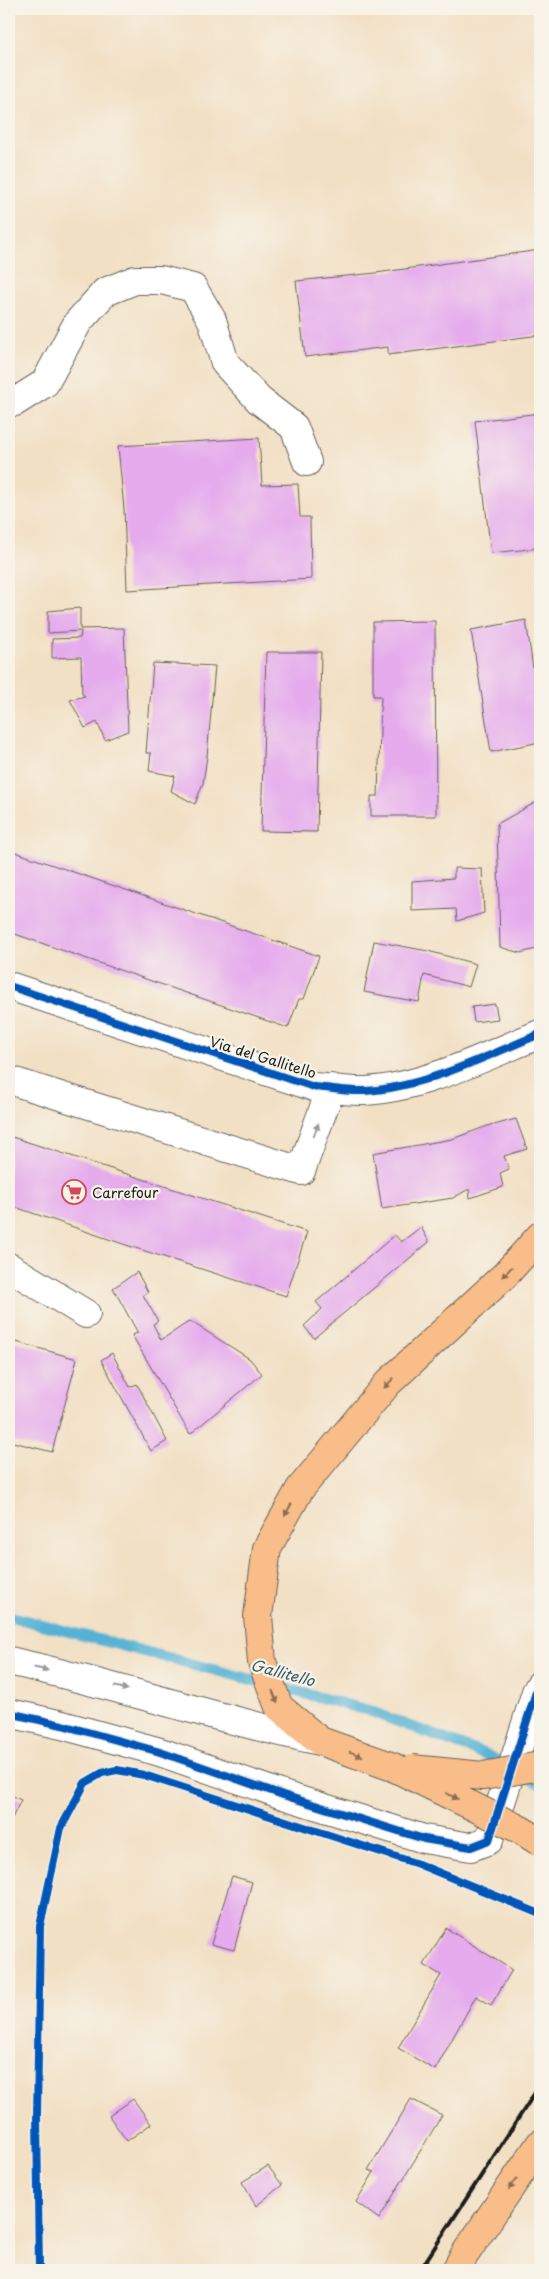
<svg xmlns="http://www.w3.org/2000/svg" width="549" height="2279" viewBox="0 0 549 2279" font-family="'Playpen Sans',sans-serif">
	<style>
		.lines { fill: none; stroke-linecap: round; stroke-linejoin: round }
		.stream { stroke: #56b2d4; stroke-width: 11 }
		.building { fill: #e5abed }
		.minor-casing { stroke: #676157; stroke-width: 30 }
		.major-casing { stroke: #676157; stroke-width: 30 }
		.minor { stroke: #fff; stroke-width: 28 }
		.major { stroke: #f8bd89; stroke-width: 28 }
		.rail { stroke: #1c1c1c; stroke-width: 4 }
		.major-bridge-casing { stroke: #676157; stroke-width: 30; stroke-linecap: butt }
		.major-bridge { stroke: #f8bd89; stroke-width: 28 }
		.cycleway-casing { stroke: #f7f3e8; stroke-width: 11 }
		.cycleway { stroke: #0057b8; stroke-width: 8 }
		.oneway { fill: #999 }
		.oneway2 { fill: #8a6c52 }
		.labels { text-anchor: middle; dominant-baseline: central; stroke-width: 4.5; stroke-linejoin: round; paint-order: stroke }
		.street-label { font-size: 14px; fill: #1c1c1c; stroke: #f7f3e8 }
		.poi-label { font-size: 14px; fill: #1c1c1c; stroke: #f7f3e8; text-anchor: start }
		.water-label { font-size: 15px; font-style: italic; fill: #335866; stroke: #f7f3e8 }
	</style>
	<rect width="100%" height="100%" fill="#f7f3e8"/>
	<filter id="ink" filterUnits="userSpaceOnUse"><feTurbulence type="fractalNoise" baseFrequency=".02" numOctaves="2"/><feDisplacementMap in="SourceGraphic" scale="10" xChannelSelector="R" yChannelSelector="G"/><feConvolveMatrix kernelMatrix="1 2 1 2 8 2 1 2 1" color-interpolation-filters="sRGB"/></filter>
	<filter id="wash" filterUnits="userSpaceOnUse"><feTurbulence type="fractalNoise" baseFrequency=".0096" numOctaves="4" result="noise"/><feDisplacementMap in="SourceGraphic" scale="20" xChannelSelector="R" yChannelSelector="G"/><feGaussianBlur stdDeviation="1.12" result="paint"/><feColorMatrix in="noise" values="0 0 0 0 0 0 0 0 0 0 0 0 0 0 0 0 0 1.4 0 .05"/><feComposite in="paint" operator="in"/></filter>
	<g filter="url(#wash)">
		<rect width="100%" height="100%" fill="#f2e0c5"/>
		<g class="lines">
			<!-- stream -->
			<path class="stream" d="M9,1616L367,1710L484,1754L509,1767
				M523,1774L540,1784"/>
		</g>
		<g id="blocks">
			<!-- building -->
			<path class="building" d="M540,250V335L388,355V347L305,357L296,281L376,273Z
				M540,413V548L491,553L475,421Z
				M259,438L262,485L298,484L300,517H310L311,579L127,590L124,509L118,446Z
				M80,608V629L124,628L128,731L105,740L97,722L85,728L70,700L85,696L82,694L81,657L52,658V639L80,638L81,631L48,633V611Z
				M526,620L540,717V742L491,752L471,630Z
				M435,621L436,816H371V796H378L381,696H373V622Z
				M266,652H321L317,832L261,831Z
				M153,663L215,666L207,757L203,783L195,804L171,791L175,776L149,771L151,753H146Z
				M540,800V948L520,953L500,947L497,824Z
				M9,850L319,956L304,999H299L288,1028L9,932Z
				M454,868L482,869L484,913L457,921L456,909L412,911V881L454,878Z
				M374,941L428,951L476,964L469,987L424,975L419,1002L364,992Z
				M495,1004L498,1019L474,1022L472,1007Z
				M516,1119L527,1149L504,1156L509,1169L500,1173L503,1187L470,1198L469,1189L453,1198L382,1209L373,1153L452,1139L493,1124L494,1125Z
				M9,1136L307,1232L286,1296L123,1244L9,1205Z
				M421,1227L429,1242L314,1338L304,1326L322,1309L316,1302L395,1235L401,1242Z
				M137,1272L148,1292L143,1295L158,1321L153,1324L161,1340L190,1321L250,1359L262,1374L190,1434L132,1335L138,1333L113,1288Z
				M13,1341L77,1359L52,1452L9,1441V1354Z
				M112,1353L130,1387L137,1384L167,1441L151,1451L101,1360Z
				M9,1794L21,1800L9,1824Z
				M232,1876L252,1882L234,1950L211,1944Z
				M446,1928L512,1970L491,2005L476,1996L435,2070L398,2048L441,1975L424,1965Z
				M133,2099L151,2124L127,2141L109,2116Z
				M411,2099L442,2115L379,2219L356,2202L374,2172L368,2170Z
				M268,2166L282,2185L256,2206L242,2182Z"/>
		</g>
	</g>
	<g filter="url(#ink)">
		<use href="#blocks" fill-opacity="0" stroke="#676157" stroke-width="1"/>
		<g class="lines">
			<defs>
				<path id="minor" d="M9,401L15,402L45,383L78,322L105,292L135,280H161L193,288L212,320L225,363L259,400L294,427L307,462
					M9,986L314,1087C331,1088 348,1092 365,1091C423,1088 486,1056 540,1034
					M9,1080L301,1171L331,1088
					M9,1267L86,1314
					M9,1661C113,1684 215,1719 320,1741
					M9,1713L62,1725L160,1752L283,1795L424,1839L471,1847L489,1840L536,1692L540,1685"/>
				<path id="major" d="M393,1767L320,1741L279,1707L262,1662L258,1616L267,1548L300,1489L388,1383L505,1275L540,1236
					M456,2270L465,2254L540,2144"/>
			</defs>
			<!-- minor casing -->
			<use href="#minor" class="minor-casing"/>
			<!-- major casing -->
			<use href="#major" class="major-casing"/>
			<!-- minor -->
			<use href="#minor" class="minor"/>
			<!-- major -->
			<use href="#major" class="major"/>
			<!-- rail -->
			<path class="rail" d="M420,2270L540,2085"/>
			<defs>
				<path id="major-bridge" d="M393,1767L521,1830L540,1842
					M412,1769L483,1776L540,1766"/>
			</defs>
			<!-- major-bridge casing -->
			<use href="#major-bridge" class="major-bridge-casing"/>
			<!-- major-bridge -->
			<use href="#major-bridge" class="major-bridge"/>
			<defs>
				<path id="cycleway" d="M9,986L314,1087C331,1088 348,1092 365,1091C423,1088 486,1056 540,1034
					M9,1713L62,1725L160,1752L283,1795L424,1839L471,1847L489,1840L536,1692L540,1685
					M39,2270L37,2116L40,1926L61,1828L85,1783L102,1773L117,1770L144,1775L418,1864L540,1914"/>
			</defs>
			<!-- cycleway casing -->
			<use href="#cycleway" class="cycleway-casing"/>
			<!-- cycleway -->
			<use href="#cycleway" class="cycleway"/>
		</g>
		<!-- one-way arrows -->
		<defs><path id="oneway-solid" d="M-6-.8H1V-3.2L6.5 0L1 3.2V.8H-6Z" transform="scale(1.25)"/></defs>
		<g class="oneway">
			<use href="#oneway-solid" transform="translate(316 1130) rotate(-70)"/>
			<use href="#oneway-solid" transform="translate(41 1669) rotate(12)"/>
			<use href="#oneway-solid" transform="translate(121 1688) rotate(15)"/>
		</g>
		<g class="oneway2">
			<use href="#oneway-solid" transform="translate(507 1272) rotate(134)"/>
			<use href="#oneway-solid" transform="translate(389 1383) rotate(134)"/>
			<use href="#oneway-solid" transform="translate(288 1510) rotate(119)"/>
			<use href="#oneway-solid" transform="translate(275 1697) rotate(69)"/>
			<use href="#oneway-solid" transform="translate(356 1754) rotate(20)"/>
			<use href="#oneway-solid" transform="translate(452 1796) rotate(26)"/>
			<use href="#oneway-solid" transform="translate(513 2184) rotate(124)"/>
		</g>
	</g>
	<!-- icons -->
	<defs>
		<symbol id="supermarket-ring" viewBox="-11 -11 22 22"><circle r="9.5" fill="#f7f3e8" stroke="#d1495b" stroke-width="1.5"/><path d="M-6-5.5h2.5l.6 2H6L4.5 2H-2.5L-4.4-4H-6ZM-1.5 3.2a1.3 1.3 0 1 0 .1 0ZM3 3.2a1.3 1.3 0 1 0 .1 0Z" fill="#d1495b"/></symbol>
	</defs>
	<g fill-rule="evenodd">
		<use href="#supermarket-ring" x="60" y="1178" width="28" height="28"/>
	</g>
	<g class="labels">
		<!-- street labels -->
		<g class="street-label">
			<text transform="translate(263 1057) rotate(17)">Via del Gallitello</text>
		</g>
		<!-- poi labels -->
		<g class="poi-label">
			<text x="92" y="1192">Carrefour</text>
		</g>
		<!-- water labels -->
		<g class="water-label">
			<text transform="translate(283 1672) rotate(15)">Gallitello</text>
		</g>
	</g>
	<!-- margin -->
	<rect width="549" height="2279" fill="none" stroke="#f7f3e8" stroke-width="30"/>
</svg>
